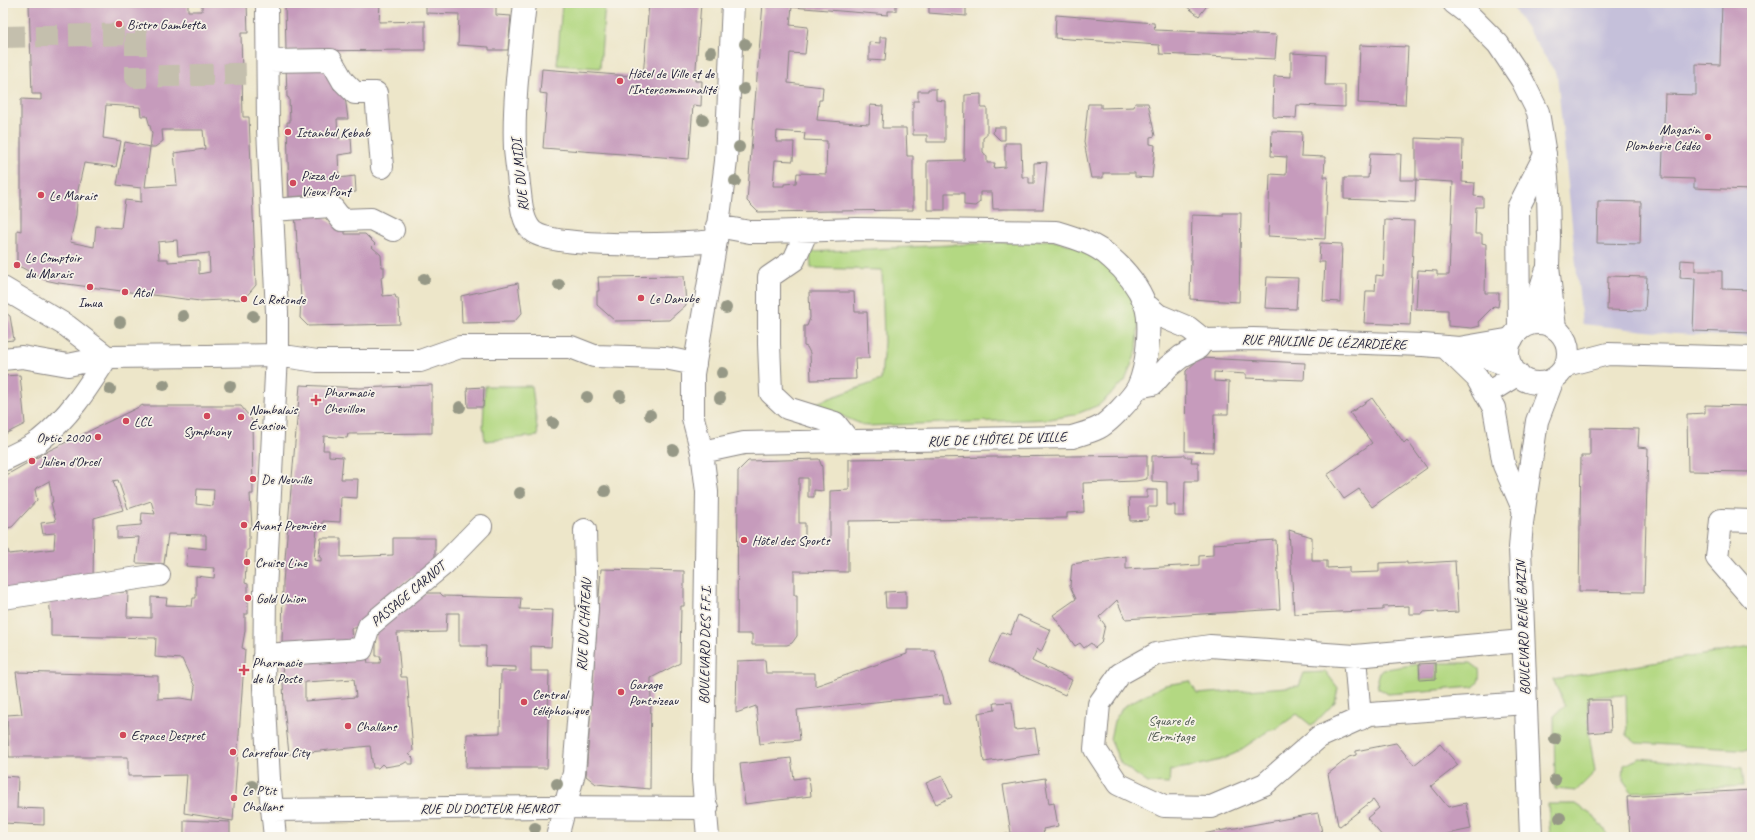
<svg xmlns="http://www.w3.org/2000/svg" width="1755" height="840" viewBox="0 0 1755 840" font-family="Caveat,sans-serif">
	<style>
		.industrial { fill: #c5c0da }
		.green { fill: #b3d882; stroke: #6a7d5e }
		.building { fill: #c69bbc; fill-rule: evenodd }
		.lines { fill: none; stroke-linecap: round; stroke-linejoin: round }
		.minor-tunnel { stroke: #c4bfad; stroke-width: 22; stroke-dasharray: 22 11; stroke-linecap: butt }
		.minor-casing { stroke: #888482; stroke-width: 24 }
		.major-casing { stroke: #888482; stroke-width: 24 }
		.minor { stroke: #fff; stroke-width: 22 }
		.major { stroke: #fff; stroke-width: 22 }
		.tree { fill: #969886 }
		.poi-dot { fill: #d1495b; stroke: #f7f3e8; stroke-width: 1.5 }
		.labels { text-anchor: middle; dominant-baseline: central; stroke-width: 3.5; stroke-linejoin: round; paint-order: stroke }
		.poi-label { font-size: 14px; fill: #22223b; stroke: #f7f3e8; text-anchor: start }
		.street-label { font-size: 14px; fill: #22223b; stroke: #f7f3e8 }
		.park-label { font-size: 14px; fill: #4e5950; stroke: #f7f3e8 }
	</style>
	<rect width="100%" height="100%" fill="#f7f3e8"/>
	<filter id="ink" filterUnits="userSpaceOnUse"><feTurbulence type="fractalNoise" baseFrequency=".025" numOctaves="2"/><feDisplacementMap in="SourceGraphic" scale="8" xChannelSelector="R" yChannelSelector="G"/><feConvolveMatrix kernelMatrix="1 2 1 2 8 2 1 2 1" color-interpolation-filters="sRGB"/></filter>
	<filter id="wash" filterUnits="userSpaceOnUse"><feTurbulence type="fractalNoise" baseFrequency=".012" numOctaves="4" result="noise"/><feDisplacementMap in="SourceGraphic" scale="16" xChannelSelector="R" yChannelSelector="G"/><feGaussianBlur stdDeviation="0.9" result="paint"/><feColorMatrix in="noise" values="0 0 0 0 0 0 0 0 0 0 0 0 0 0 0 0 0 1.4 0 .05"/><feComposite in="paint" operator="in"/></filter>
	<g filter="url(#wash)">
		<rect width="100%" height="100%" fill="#ede6c9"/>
		<!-- industrial -->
		<path class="industrial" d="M1510,3H1752V337L1675,334L1582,324L1557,75Z"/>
		<!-- green -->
		<path class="green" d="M562,3H605L600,68L557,65Z
			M1050,240L1076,246L1102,260L1123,280L1139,309L1137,350L1125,381L1099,405L1074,415L1050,419L866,426L813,404L881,380L884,342L882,270L811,268L810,252Z
			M485,386H532L538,436L485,441L483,425Z
			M1752,647V750L1636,743L1627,735L1626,695L1591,697L1588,700L1589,733L1595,772L1576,791L1555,789L1554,716L1565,706L1553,679Z
			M1436,663H1471L1479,669C1480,676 1480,683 1473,687L1388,694L1378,688L1377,679L1379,672L1385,669L1419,664L1420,680L1436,679Z
			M1326,672L1338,688L1335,702L1312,726L1297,714L1276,729L1268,731L1236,753L1220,760L1196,766L1170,770L1169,784L1148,783L1121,764L1110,739L1114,721L1123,707L1139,698L1165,685L1190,681L1197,694L1299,686L1304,673Z
			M1640,758L1742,768L1744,786L1632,792L1623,780L1624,765Z
			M1548,804H1575L1595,817L1609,837H1550Z"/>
		<g id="blocks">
			<!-- building -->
			<path class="building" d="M29,3H188V11H202V3H247L248,33H241L243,117H249L256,285L244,299L200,301L59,283L45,280L17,265V230L21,231V99L41,100V94H32ZM106,105L140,107L141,116H147L152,133L150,147H155L163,141L162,130H203L205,149L174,153L177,185L145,187L150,147L125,142L117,185L141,188V202L125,200L121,228L96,226L94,247L70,242L76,215L78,190L84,163L116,167L121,141L103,138ZM177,240L178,256L209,253L210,272L199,274V260L168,262V259H159L158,242Z
				M285,3H380L379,22L425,21V50L286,51Z
				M426,3H496V15L511,16L508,50H489V47L458,45L459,14L426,13Z
				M649,3H701L695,81H702L701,106L693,105L689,159L543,148L547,94L540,93L542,69L643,77Z
				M763,3H896V11H888V15L792,7L790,25L808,27L805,54L790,53L788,83L823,87L822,100H819L817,120L869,124L870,105L883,106L882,128H906L907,156H913V210L758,212L747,201ZM777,131L805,133L804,140L827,141L826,174L797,173L796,183L784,184V186H773L775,160L793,161L794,142H776Z
				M1182,3H1209L1199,16Z
				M1722,3H1752V190L1694,188V179L1662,178L1665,94L1696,95V64L1720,65Z
				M929,4L966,7V16L929,13Z
				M1056,15L1154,23L1155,30L1277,35L1275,59L1160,54L1159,45L1055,38Z
				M880,37H887L885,61L869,60V42L880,43Z
				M1360,45L1408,47L1405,105L1358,103Z
				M1291,53L1326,55L1325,85H1345V107L1297,105L1296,118L1273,117L1274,76L1291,77Z
				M313,64L333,75L334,89H344L348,119H337L338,138L351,137L352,153L338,155L339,175V178L355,176L356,192L289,197L287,122H290L289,98L287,97L286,65Z
				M928,89H936V100L945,101V142H927V135H913V101H918V91H928Z
				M981,94V108H987V135L983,138V152L987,157V163H995L994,168L1005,167V143H1021L1022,177H1029V183H1034V163L1047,162L1043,209H993L992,192H980V202L975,206L964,205V193H945V210H927V161L964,160L965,95Z
				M1135,103H1148L1155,136L1150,137V144L1155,145L1152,178L1135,177V173H1103V178H1091L1084,142L1088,104H1101V108L1134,107Z
				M994,127H1005V140H1000L993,133Z
				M1272,131L1302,132L1301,156L1325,157L1324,177H1328L1325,239L1268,236L1270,174L1286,175L1287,157L1271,156Z
				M1416,138L1463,140L1462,182L1475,183L1474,196L1483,197V207H1476L1475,234H1482V243L1486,244L1485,293H1499V300L1498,307L1494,306L1478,322L1480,326L1472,328L1448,326V310L1416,309L1418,270L1437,271V275H1449L1453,182L1416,180Z
				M1370,153L1401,154L1400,180H1416L1415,202L1344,199V178H1368Z
				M1598,201L1641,202L1640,244L1597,243Z
				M319,212L333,224L345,229V234H365L375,244L372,247L381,255L382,267H384V276L381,277L383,296L395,295L396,298H398L400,324L308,326L300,318L301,298L295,213Z
				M1223,213H1241L1239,302L1190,299L1192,215L1223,216Z
				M1385,220L1414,221L1410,325L1364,323L1366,291H1375L1376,275L1383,276Z
				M1320,243L1342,244L1340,302L1323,301L1325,262H1319Z
				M1681,260L1695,261V271H1722V289L1752,290V333L1693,331L1695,279L1680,278Z
				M684,276L686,305L669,320L615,321L597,305V291H599L598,277Z
				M1608,276L1647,277L1645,311L1607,310Z
				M1267,277L1298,278L1296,309L1265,308Z
				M518,283L522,313L514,322L462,323L461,296Z
				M809,292H854L855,312H867L869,358H855L856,379L811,380L810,353L807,347L804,346V326H807L810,318Z
				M3,311L10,316L14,340L3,341Z
				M1200,358L1305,363L1304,380L1246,378V374L1214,372V381L1229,382L1228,414H1214L1213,452L1185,451L1186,371Z
				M20,375L25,424L3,435V376Z
				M300,385L360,388L432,385V433L348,434L347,438L324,436L323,450H329V456L343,457L341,479H358L357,498L341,497L340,522L323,521V527L317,528L314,560L321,561V557H319L321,538H341V557L393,555V538H435V562L419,576H412L379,603L356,628H351L352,644L282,645L283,582Z
				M484,387L483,407H468L467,388Z
				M1372,398L1404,443L1407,440L1427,468L1372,507L1359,489L1344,499L1327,475L1372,443L1350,413Z
				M143,405V406H241L252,420L253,494H250L252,527H249V550H247L245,583L248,584V614H245V631L242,648L245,649L233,821L184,813L187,775L128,776V757H9L7,715L22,714L16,672L158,676V699L180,698L193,700L195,687L182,659L155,657L156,638L51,636V621L49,597L77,593L128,592L127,617L151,618V597L167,598L166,605L192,606L193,598H196V576L214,578L215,568L186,566L188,547L206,549V535L168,534L164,564L136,563L139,537L117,538V527L141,525L142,513L155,514L151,501L128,509L118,480L113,481L123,510L94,518L93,578L3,592V550H8L9,554L54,549L55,533L43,534L41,523L56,521L51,503L53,502L49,481L35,489L37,500L12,527L3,529V477L50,450ZM197,489L214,490L213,506L196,504Z
				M1705,405L1752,406V472L1688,471L1687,414L1705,413Z
				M1590,428L1639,429L1638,447L1648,448L1644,592L1579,591L1581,456H1590Z
				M1147,455V479L1136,481L1083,483L1084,512L1067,513V518L848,521V572L794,571V595H797V636L792,643L787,645H752V634H737L738,471L748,461L819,459L822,467L823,491L814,490V497H808V478H799V523H805V542H830V491L849,490V459Z
				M1185,455V457H1192L1191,462H1198V481H1185L1184,516H1175V505H1167V482L1152,481V456Z
				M1147,490H1157V507H1148V520L1130,521L1129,498H1147Z
				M1289,530L1312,537V561H1327V568L1349,567V573L1379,572V563L1407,562V564L1455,561L1458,612L1438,613V611L1423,612V614H1409V606L1383,607V610L1294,614Z
				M1276,540L1280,609L1125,619L1117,600L1099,617L1105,625L1101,643L1095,648L1091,643L1084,648L1080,643L1075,646L1053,615L1076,599L1070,586L1072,564L1126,556V569L1199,565V556L1213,555V544Z
				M601,569L684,571V606H681L680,663L651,678L650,789L596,784L586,776Z
				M906,591V608H886L885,592Z
				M425,593H440L443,596L521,598L520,609L553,610L551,647L531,646V671H549L547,768H466L467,734L500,733L501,671H516V667L485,666L486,646H459V613H447L446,632L397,633L401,677H407L413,751L409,754L413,758V764H408V762H406L403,764L385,767L382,764L378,768H373L370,746L289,754L284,706L282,660L367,657L368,663H380L381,656H376V629ZM354,679L356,697L305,701V682Z
				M1018,615L1051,630L1041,652L1037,649L1032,661L1072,680L1065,695L989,661L1002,632L1010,635Z
				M907,650H934L951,704H944L943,695L797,710L800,740L760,744L756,706L736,713L737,661L765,660L766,673H815V686L907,654Z
				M1436,663V679L1420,680L1419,664Z
				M1588,700H1609L1611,731L1589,733Z
				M1012,702L1015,730L1035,728L1039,754L984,762L978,713L995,710L994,703Z
				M1396,743L1414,765L1440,744L1458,765L1431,786L1448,807L1466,803L1471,829L1433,837H1383L1367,818L1379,808L1373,800L1340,826L1338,825L1328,774L1349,757L1356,755V751Z
				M791,758L794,779L809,777L811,796L745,804L740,764Z
				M3,776L18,777L17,808L44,809V825L3,823Z
				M942,776L952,797L936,804L926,783Z
				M1045,778L1049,804L1054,803L1058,826L1043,829L1044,837H997V836L1011,833L1003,785Z
				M1752,790V837H1630L1627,797Z
				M1318,813L1323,837H1191V836Z
				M184,820L230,822V837H184Z"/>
		</g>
	</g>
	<g filter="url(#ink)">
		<use href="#blocks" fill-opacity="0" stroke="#888482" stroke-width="1"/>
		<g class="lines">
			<!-- minor-tunnel -->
			<path class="minor-tunnel" d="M3,37L136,34V77L269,73"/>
			<defs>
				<path id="minor" d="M267,3L268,129L277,312V355L265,591L264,688L269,779L275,837
					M525,3C520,51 513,100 515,149C516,161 518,173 519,185C521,199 521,220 532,231C554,250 683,244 716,241
					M269,61L331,60L343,81L355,93H376L382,167
					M272,210L331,206L342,220L371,219L393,230
					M807,231L794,260L769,277V344L771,393L787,408L835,423L850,442
					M3,288L67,326L107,357
					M1145,304L1158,315L1189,328L1204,340L1253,339L1423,345L1459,348L1512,339
					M1519,330L1518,208L1545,155
					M1445,347L1477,378L1494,408L1504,465L1524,511
					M1460,348L1512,367
					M3,359L22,357L68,365L107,357L206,356L277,355L317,361H420L460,347H571L594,356L665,358L695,364
					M1138,387L1153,384L1168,367L1182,356L1198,348L1204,340
					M1486,394L1518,374
					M702,452L744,443L1072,437C1081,434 1090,432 1098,428C1108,424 1133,397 1138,387C1147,369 1152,323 1145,304C1138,286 1125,270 1111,258C1096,244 1076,238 1056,232L856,229L766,232H750L717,226
					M3,460C15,454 28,449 39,441C68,418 87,389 107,357
					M1752,521L1721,520L1717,558L1752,598
					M3,598L159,575
					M1523,641L1355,656L1210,646L1156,654L1120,674L1099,704L1095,749L1118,784L1164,806L1211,807L1265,784L1319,737L1370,714L1526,703
					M264,655L362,649L369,626L444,564L481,526
					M1355,656L1360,719
					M272,810L544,807L707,808
					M557,837L574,773L587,609L585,530
					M708,837L703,779L707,492L702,452L693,418V374L716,241L726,161L733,3"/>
				<path id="major" d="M1454,3L1467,13L1498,44L1522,80L1538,112L1545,155L1548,191L1549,237L1548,266L1555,328
					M1508 353a30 30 0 1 1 60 0a30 30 0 1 1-60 0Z
					M1529,324L1546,272
					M1566,365L1608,354L1752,358
					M1531,837L1520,548L1522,523L1537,421L1553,379"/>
			</defs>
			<!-- minor casing -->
			<use href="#minor" class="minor-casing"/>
			<!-- major casing -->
			<use href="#major" class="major-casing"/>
			<!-- minor -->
			<use href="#minor" class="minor"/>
			<!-- major -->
			<use href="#major" class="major"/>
		</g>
		<!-- trees -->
		<g class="tree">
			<circle cx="745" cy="44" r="6"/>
			<circle cx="711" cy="52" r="6"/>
			<circle cx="744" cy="89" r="6"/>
			<circle cx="703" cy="120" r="6"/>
			<circle cx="739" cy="147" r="6"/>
			<circle cx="735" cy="181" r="6"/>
			<circle cx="424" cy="279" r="6"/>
			<circle cx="559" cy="285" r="6"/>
			<circle cx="726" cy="308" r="6"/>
			<circle cx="183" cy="316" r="6"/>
			<circle cx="253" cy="316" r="6"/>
			<circle cx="120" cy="322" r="6"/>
			<circle cx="722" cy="373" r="6"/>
			<circle cx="164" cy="385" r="6"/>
			<circle cx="230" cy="386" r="6"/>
			<circle cx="110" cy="389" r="6"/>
			<circle cx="620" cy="396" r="6"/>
			<circle cx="587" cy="397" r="6"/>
			<circle cx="720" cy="398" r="6"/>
			<circle cx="460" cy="407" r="6"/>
			<circle cx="650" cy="415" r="6"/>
			<circle cx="553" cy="423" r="6"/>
			<circle cx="673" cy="450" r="6"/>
			<circle cx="605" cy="491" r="6"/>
			<circle cx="520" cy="493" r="6"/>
			<circle cx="1555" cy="739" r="6"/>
			<circle cx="1555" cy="780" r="6"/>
			<circle cx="557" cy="784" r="6"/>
			<circle cx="252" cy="786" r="6"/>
			<circle cx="1560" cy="818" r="6"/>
			<circle cx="535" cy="828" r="6"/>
		</g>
	</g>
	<!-- markers -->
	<g class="poi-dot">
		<circle cx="119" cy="24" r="4"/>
		<circle cx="620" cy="81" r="4"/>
		<circle cx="288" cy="132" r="4"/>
		<circle cx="1708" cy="137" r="4"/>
		<circle cx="293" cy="183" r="4"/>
		<circle cx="41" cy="195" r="4"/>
		<circle cx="17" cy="265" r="4"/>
		<circle cx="90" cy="287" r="4"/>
		<circle cx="125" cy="292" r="4"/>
		<circle cx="641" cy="298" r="4"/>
		<circle cx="244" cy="299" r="4"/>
		<path d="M314 394h4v4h4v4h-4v4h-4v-4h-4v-4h4z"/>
		<circle cx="207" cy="416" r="4"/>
		<circle cx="241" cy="417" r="4"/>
		<circle cx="126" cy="421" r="4"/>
		<circle cx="98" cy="437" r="4"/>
		<circle cx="32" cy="461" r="4"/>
		<circle cx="253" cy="479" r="4"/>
		<circle cx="244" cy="525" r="4"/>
		<circle cx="744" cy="540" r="4"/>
		<circle cx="247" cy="562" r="4"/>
		<circle cx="248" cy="598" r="4"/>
		<path d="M242 664h4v4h4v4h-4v4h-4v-4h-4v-4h4z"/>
		<circle cx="621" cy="692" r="4"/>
		<circle cx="524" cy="702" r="4"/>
		<circle cx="348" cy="726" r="4"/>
		<circle cx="123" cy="735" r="4"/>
		<circle cx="233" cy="752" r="4"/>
		<circle cx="234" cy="798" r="4"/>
	</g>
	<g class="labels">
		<!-- poi labels -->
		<g class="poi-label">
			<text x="127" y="24">Bistro Gambetta</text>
			<text x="628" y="73">Hôtel de Ville et de<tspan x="628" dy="16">l'Intercommunalité</tspan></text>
			<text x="1700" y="129" text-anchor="end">Magasin<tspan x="1700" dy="16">Plomberie Cédéo</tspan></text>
			<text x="296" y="132">Istanbul Kebab</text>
			<text x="301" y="175">Pizza du<tspan x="301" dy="16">Vieux Pont</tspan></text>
			<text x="49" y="195">Le Marais</text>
			<text x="25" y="257">Le Comptoir<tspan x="25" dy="16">du Marais</tspan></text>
			<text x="133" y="292">Atol</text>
			<text x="649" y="298">Le Danube</text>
			<text x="252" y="299">La Rotonde</text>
			<text x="90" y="302" text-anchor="middle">Imua</text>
			<text x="324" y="392">Pharmacie<tspan x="324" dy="16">Chevillon</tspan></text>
			<text x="249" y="409">Nombalais<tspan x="249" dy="16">Évasion</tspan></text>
			<text x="134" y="421">LCL</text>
			<text x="207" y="431" text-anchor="middle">Symphony</text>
			<text x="90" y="437" text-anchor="end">Optic 2000</text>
			<text x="40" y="461">Julien d'Orcel</text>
			<text x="261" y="479">De Neuville</text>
			<text x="252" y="525">Avant Première</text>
			<text x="752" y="540">Hôtel des Sports</text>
			<text x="255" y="562">Cruise Line</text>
			<text x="256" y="598">Gold Union</text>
			<text x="252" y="662">Pharmacie<tspan x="252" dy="16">de la Poste</tspan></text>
			<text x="629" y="684">Garage<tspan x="629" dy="16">Pontoizeau</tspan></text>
			<text x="532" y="694">Central<tspan x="532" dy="16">téléphonique</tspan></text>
			<text x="356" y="726">Challans</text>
			<text x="131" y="735">Espace Despret</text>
			<text x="241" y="752">Carrefour City</text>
			<text x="242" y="790">Le P'tit<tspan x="242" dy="16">Challans</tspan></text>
		</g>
		<!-- street labels -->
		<g class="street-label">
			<text transform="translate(520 175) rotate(-96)">RUE DU MIDI</text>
			<text transform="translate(1324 342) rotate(2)">RUE PAULINE DE LÉZARDIÈRE</text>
			<text transform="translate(997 439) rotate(-2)">RUE DE L'HÔTEL DE VILLE</text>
			<text transform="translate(408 594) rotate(-40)">PASSAGE CARNOT</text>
			<text transform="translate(584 625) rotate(-87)">RUE DU CHÂTEAU</text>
			<text transform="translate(1523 628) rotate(-92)">BOULEVARD RENÉ BAZIN</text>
			<text transform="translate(705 645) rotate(-89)">BOULEVARD DES F.F.I.</text>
			<text x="489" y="808">RUE DU DOCTEUR HENROT</text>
		</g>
		<!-- park labels -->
		<g class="park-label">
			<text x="1171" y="720">Square de<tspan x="1171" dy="16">l'Ermitage</tspan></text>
		</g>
	</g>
	<!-- margin -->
	<rect width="1755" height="840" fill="none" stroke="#f7f3e8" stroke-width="16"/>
</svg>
